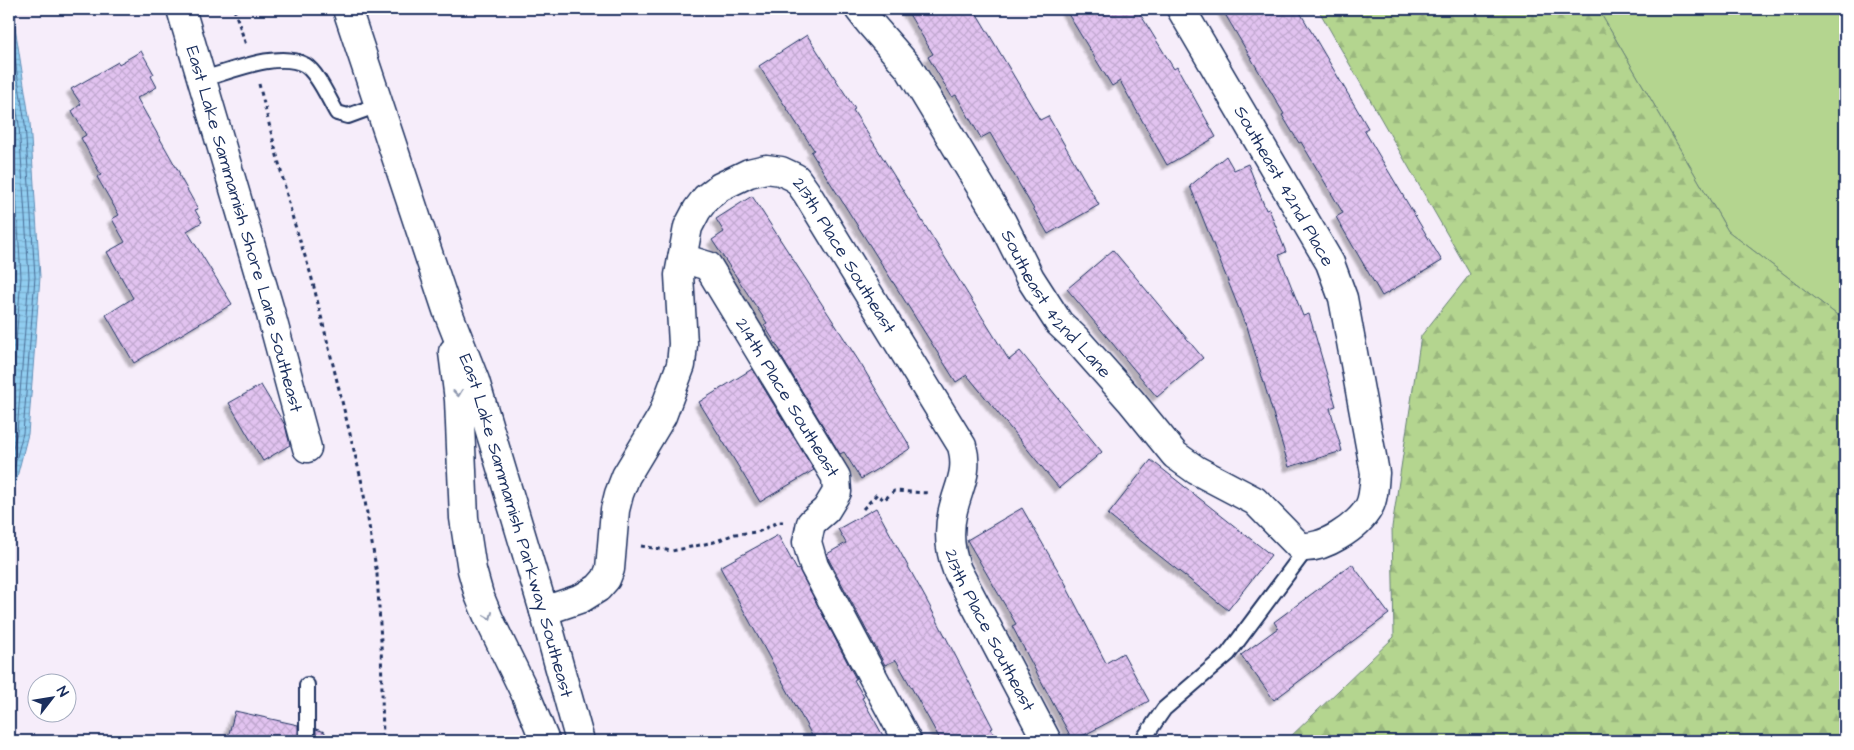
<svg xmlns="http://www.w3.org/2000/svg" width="1854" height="750" viewBox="0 0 1854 750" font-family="'Architects Daughter',sans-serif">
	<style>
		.grass { fill: #b4d58f; stroke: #688276 }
		.forest { fill: url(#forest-firs); stroke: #688276 }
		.water { fill: url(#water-rules); stroke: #618eb6 }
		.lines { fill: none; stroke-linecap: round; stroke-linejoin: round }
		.shore { stroke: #4a6e98; stroke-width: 1 }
		.building { fill: url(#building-cross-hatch); stroke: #1b2f5e; filter: url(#shadow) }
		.lane-casing { stroke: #1b2f5e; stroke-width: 18 }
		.street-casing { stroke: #1b2f5e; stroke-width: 31 }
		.secondary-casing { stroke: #1b2f5e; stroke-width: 31 }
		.path { stroke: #1b2f5e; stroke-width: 3; stroke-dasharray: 4 4; stroke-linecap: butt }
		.lane { stroke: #fff; stroke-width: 14 }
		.street { stroke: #fff; stroke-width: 28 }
		.secondary { stroke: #fff; stroke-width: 28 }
		.oneway { stroke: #8d97ae }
		.labels { text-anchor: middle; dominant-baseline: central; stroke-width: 4; stroke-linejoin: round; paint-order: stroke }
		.street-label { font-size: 18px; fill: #1b2f5e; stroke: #fff }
	</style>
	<defs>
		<pattern id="forest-firs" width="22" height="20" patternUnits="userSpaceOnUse" patternTransform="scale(1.25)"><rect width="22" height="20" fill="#b4d58f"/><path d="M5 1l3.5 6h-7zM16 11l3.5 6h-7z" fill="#9ab77e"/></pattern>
		<pattern id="water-rules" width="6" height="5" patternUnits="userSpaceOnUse" patternTransform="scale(1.25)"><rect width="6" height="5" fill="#90cdf0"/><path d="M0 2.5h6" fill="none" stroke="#7cb0d0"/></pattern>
		<pattern id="building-cross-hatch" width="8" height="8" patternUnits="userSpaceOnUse" patternTransform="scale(1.25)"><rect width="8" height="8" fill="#e2c3f0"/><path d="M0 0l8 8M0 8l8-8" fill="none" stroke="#c1a8d0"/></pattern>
		<filter id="shadow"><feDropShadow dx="-4.5" dy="4.5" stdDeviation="1" flood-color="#0004"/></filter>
	</defs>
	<rect width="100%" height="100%" fill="#f6edfa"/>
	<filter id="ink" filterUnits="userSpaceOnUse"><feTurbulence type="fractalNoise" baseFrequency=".02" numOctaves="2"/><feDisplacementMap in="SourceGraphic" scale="10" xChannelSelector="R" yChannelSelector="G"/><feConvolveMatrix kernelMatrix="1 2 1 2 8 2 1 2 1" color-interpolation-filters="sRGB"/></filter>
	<g filter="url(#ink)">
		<!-- grass -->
		<path class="grass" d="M1598,9H1845V321L1728,231Z"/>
		<!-- forest -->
		<path class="forest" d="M1318,9H1598L1728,231L1845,321V741H1286L1394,637L1392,527L1421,336L1470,274Z"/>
		<!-- water -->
		<path class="water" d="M9,9H16L15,27L30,123L40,277L28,434L9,508Z"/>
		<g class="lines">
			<!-- shore -->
			<path class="shore" d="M9,59L19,125L29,277L17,432L9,464
				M9,107L12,126L21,277L9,434
				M9,488L23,433L35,277L25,124L10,28L11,9"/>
		</g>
		<!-- building -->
		<path class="building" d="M906,9H974L1040,120L1048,116L1099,205L1048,234L990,133L981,138L956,95L952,97L928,57L933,54Z
			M1065,9H1137L1174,69L1177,67L1216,137L1167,165L1120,81L1112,86Z
			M1222,9H1298L1368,128L1364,130L1442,261L1382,296L1336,217L1343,213L1301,142L1299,143L1282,115L1284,114Z
			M807,35L855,109L853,110L1009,360L1020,351L1102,452L1059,488L967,375L956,382L811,152L814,150L759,66Z
			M141,51L154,74L151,76L157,87L137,98L180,174L179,175L198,209L195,210L202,222L187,231L232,304L134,363L106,315L133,298L107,252L125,242L112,219L119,215L97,177L101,175L81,138L86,135L72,111L81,104L71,89L118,62L119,64Z
			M1226,156L1234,170L1248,164L1266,210L1269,209L1286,252L1279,255L1303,316L1309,314L1336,406L1330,408L1342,451L1289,467L1246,323L1245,324L1190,186Z
			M752,196L862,366L911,448L861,479L844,452L840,454L779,353L781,352L764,325L767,323L712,240L724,232L716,219Z
			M1113,250L1203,358L1157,397L1067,289Z
			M752,369L814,470L760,502L699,402Z
			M261,385L285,425L290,445L263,461L229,403Z
			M1151,460L1271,555L1228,610L1108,515Z
			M876,508L926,599L993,728L991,729L998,741H941L896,660L885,665L829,560L827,554L846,543L838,529Z
			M1022,508L1067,586H1066L1106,663L1123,653L1149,701L1073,741L1012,626L1016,624L967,540Z
			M778,535L797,570L799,569L856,679L854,680L864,697L862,698L886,741H815L720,567Z
			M1352,564L1389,614L1274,700L1241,655L1278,628L1274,622Z
			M235,711L298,725V741H227Z
			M316,729L325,732L324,741H316Z"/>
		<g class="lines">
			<defs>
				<path id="lane" d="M203,79C229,72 279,50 305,65C318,73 329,100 337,113L348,116L378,105
					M307,741V685
					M1142,741L1164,709L1228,654L1307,548"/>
				<g id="street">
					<path id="s1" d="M181,9L270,311L307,448"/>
					<path id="s2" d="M859,9L869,22L909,68L1002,222L1030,278L1059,323L1076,339L1131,401L1175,455L1196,470L1255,501L1299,546C1321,552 1359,526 1369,507C1374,498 1374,483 1375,473L1343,298L1330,263L1181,9"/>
					<path id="s3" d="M682,258L708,266L836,477L837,492L826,510L811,523L807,542L814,566L907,741"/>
					<path id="s4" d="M544,611L582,598L598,588L606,579L610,569L615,510L619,494L626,476L662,416L681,365L683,344L679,275L688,227L697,210L706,198L720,187L749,173L766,169L781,171L796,178L806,192L962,446C969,472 959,485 953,510C948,531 949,550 957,570L1047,741"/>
				</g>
				<g id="secondary">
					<path id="s5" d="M347,9L447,310L475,381L544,611L580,741"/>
					<path d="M453,352L459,400L464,518L472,570L479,595L489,619L526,695L545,741"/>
				</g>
			</defs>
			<!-- lane casing -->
			<use href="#lane" class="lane-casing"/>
			<!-- street casing -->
			<use href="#street" class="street-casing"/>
			<!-- secondary casing -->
			<use href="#secondary" class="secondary-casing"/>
			<!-- path -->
			<path class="path" d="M234,9L246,45
				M259,84L293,219L311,275L362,483L377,574L381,641L383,741
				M863,509L877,494L884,500L894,491L929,493
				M641,546L672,551L714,542L735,534L758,532L778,522H783"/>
			<!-- lane -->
			<use href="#lane" class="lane"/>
			<!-- street -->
			<use href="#street" class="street"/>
			<!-- secondary -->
			<use href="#secondary" class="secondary"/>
		</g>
		<!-- one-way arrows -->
		<defs><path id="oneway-chevron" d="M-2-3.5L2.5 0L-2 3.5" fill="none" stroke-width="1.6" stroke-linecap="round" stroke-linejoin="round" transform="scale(1.25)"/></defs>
		<g class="oneway">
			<use href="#oneway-chevron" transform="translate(458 393) rotate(84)"/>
			<use href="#oneway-chevron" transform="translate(489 616) rotate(67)"/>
		</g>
	</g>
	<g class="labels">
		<!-- street labels -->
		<g class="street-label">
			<text transform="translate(1284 186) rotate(60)">Southeast 42nd Place</text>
			<text stroke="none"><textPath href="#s1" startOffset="229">East Lake Sammamish Shore Lane Southeast</textPath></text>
			<text stroke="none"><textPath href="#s4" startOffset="665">213th Place Southeast</textPath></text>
			<text stroke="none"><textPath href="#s2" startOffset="356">Southeast 42nd Lane</textPath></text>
			<text stroke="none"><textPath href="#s3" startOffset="181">214th Place Southeast</textPath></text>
			<text stroke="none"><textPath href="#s5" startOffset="544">East Lake Sammamish Parkway Southeast</textPath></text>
			<text stroke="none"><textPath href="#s4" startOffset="1084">213th Place Southeast</textPath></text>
		</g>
	</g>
	<!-- margin -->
	<rect width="1854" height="750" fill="none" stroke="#fff" stroke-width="30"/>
	<rect x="15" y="15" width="1824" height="720" fill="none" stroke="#1b2f5e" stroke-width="2" filter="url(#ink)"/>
	<!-- north arrow -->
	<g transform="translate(52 698) rotate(59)"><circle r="24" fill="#ffffff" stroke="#a4acbf"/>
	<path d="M0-4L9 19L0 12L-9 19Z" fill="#1b2f5e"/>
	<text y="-8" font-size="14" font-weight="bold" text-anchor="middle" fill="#1b2f5e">N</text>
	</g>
</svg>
